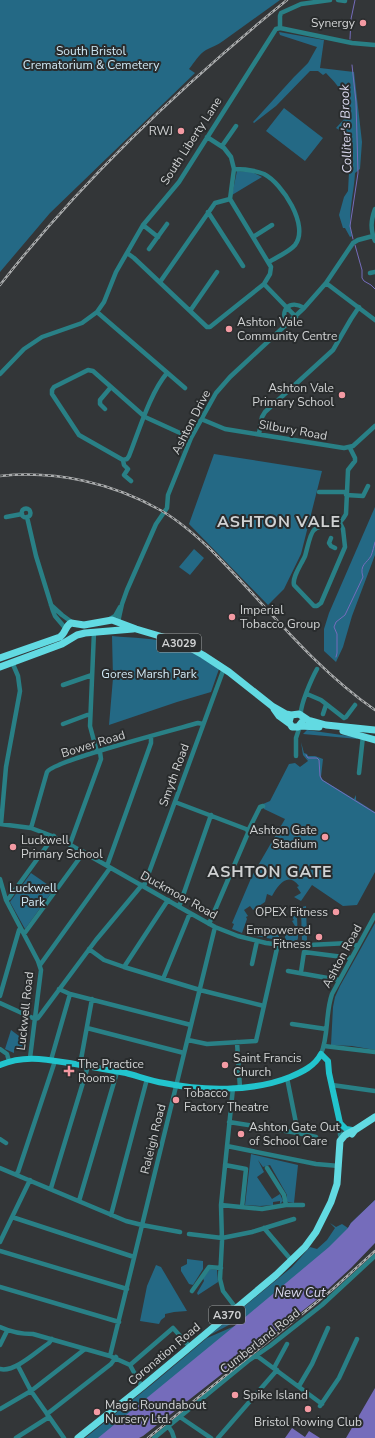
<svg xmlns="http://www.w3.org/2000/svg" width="375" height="1438" viewBox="0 0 375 1438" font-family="'Nunito Sans',sans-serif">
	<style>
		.green { fill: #246985 }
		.water { fill: #756cbb }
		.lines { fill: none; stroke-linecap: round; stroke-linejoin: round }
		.stream { stroke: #756cbb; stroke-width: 1 }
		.minor { stroke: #298086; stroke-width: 4.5 }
		.major { stroke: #22c4cd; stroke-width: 6 }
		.highway { stroke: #62dae2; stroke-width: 7 }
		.rail-casing { stroke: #abadae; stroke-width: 2.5 }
		.rail { stroke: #292c2d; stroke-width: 1; stroke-dasharray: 3; stroke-linecap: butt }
		.poi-dot { fill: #f49aa3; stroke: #292c2d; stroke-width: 1.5 }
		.labels { text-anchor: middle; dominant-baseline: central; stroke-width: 4; stroke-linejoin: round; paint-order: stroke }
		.shield { fill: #292c2d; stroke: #9ea0a1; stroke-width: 1 }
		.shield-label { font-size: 11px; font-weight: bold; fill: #d0d2d3 }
		.poi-label { font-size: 12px; fill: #d0d2d3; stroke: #292c2d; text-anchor: start }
		.park-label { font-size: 12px; fill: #cfe7f3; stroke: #292c2d }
		.street-label { font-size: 12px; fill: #d0d2d3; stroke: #292c2d }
		.water-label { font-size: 13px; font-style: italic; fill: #dad9ef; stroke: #292c2d }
		.district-label { font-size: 16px; font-weight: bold; letter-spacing: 1px; fill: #d0d2d3; stroke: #292c2d }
	</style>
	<rect width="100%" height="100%" fill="#333638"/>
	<!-- green -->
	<path class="green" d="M0,0H280L223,41C218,45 211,47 206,50C199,54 194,63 189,69L195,73L50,213L0,272Z
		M279,32L324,40L320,68L354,72L362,142L360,169L355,173C354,194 347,215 352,236L350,237L345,228H343L339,215L344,197L348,191L349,172L353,168V147L351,135L341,131L336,128L346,117C344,92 343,91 326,73L323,75L318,71H310L276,106L254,123L253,122L294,77L308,63L317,47L280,35Z
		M284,108L323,138L305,161L266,131Z
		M237,171L252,172L262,177L232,195Z
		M214,454L322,471L301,554L284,589L268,605L189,524Z
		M375,507V555L352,616L343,647L336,662L324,651V629L329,613Z
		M194,549L204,558L190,575L179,567Z
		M112,636C133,638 155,638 175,644C191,650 205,660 219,669L211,692L177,702L109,725L113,678Z
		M307,730L356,737L358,739L303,734Z
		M301,742L304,753L307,754L308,756H315L323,759L321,777L323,780L354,799L356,795V800L375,812V872L357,905L343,906L312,885L301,901L294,897L301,893L297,887L299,886C288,871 278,885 272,896L267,894L265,902L253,910L250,906L244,910L248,916L246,917L247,919L242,933L232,929L234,924L232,923L252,876L285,819L264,809L263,804L270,801L289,764L295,763L300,767L308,761L303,755Z
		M31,873L54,889L25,929L10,902Z
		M306,906L307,941H302L301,910L302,907Z
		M294,916L297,917L298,938L297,941H287L285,939V933L295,926L292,921L294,920L292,917Z
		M375,923V1050L352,1046L331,1045L333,1007L335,997L340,986Z
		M252,928L279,933V938L277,940L251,935L250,933Z
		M11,1030L27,1042V1047L14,1049V1053L5,1049Z
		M251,1154L298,1165L294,1203L288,1202L286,1200L287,1195L270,1165L263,1167L258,1160L264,1172L257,1177L272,1199L280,1194L283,1201L280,1204V1201L273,1202V1205L260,1206L245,1205Z
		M375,1200V1209L105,1438H85L150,1386L207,1338L237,1325L243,1320L242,1318L210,1335L292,1267L310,1247L317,1249L327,1240L335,1228L330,1223L336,1227L342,1224L348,1228L351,1223Z
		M187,1259L203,1261V1269L193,1285L189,1284L181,1271V1267L187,1264Z
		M156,1265L161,1267L187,1311L174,1312L165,1314V1317L161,1320L159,1324L140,1321L147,1286Z
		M210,1269L217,1270L218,1282L198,1295L197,1293L204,1281L203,1278Z"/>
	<!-- water -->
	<path class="water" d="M375,1200V1243L351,1268L315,1301L143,1436L139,1438H98L243,1319L329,1247L348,1228L351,1223Z
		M375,1388V1438H346Z
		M292,1428L305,1437L309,1431L320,1438H285Z"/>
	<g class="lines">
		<!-- stream -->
		<path class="stream" d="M350,39L351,19L355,0
			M352,65L356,102L358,173L350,226L353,239
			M355,245L362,270V278L364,281L371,285L375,289
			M336,657L337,653V634L334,627L336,622L345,615L363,577C359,565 367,563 371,556C373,551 374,546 375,542
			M306,755L308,758H317L319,760L320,776L322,780L375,813"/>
		<!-- minor -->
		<path class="minor" d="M338,0L345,1
			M280,28L352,43L375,45
			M280,28V16L281,13L301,4L330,0
			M222,146L236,126
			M234,169C244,169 254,170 264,174C282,183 310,226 295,245C289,252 277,257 269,262
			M375,209C371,220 370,229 375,241
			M208,212L243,266
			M143,225L158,237
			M253,237L272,225
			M149,249L167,224
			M127,253L134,258L207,327H210L264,284L270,274L271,267L230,199L234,169L231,157L224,148L207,137
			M370,273L375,272
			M160,282L215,203L230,199
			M326,283L375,320
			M264,284L296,317
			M190,311L217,272
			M97,312L185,388
			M287,324C279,310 290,299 304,308
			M167,373C150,393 139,431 129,456L127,459L123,460L79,435L52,394V390L54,387L88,370L93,371L145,417L191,438
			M0,374L24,349L42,337L82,323L97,312L104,302L116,272L143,225L179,182L276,29L280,28
			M105,409L100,404V400L111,387
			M201,419L225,429L344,448L353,446L375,426
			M259,434L262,417L265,412L333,350L351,319L359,307
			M123,460L124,465L128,469L124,475L131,481
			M319,492H346
			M346,495L363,496L368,486
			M21.5 513a4.5 4.5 0 1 1 9 0a4.5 4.5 0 1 1-9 0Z
			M6,517L22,514
			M27,517L36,556L53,611L55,616L66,629
			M340,523L343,529L345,547L321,603L317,606H314L294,585C292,577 301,565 305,556C307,550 310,533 314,530C325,520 335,534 346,514L348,470L355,461V458L350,448
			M331,538L329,543L331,546L335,548
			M51,605L62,615L73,623
			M110,619L115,616L120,607
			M118,622L122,604L127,590L156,524L167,508L168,495L191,438L216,393L230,377L304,308L326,283L353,243L358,240L373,236
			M94,632L90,726L97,752
			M63,685L92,675
			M307,694L321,700L344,718L346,717L355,705
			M323,714L326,705
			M301,716C299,707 312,678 317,669
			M63,724L87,715H90
			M296,756V738L300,726
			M359,773L363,736
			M175,802L246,829L248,831
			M0,824L31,828L60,839L190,913L215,927L238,936L266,943L282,945H309L349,943L358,946
			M1,824L6,767L20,691L18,676L12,662
			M31,828L47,772C53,761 177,729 198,723L203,724
			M70,844L101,759L100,752
			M107,866L151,743V737
			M0,879L6,900L38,961L41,970L30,1058
			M144,886L223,671
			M6,900L9,898L54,836
			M179,907L211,815
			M209,924L248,833V831L260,807L263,806
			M24,934L84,852
			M89,949L104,960L124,967L200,990L264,1006
			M252,964L257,941
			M40,965L110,868
			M124,967L168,900
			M288,971L339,980
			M301,972L304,952L351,958
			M163,979L190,913
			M59,989L70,994L191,1025
			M0,996L19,930L21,929
			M0,1003L35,1019L38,1018L96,940L142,885
			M292,1024L326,1029
			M87,1028L184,1053
			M188,1040L207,1044L256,1041L278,944
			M237,1042L240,1088
			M324,1046L375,1052
			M0,1049L7,1054L9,1061
			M321,1054C329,1035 325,1014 332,994L375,915
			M51,1060L70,994
			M80,1065L92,999
			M287,1078L298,1133
			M332,1085L375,1091
			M233,1088L221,1205L222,1241L220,1279L223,1291L236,1308
			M229,1122L298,1133L316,1137
			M340,1135V1123
			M0,1139L6,1143
			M227,1146L316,1164L339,1166
			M225,1165L246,1169L242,1207
			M0,1168L126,1221L142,1225L180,1232
			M267,1168L284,1195L286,1205
			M16,1174L18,1172L55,1061
			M51,1188L88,1066
			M79,1201L117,1072
			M221,1205L262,1209L286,1205H303
			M111,1215L147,1079
			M12,1217L134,1257
			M264,1228L292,1261
			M189,1234L222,1238L252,1232L294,1219
			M0,1242L30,1180
			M0,1251L127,1289
			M0,1287L119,1322
			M192,1291L209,1267L221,1268
			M0,1327C11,1332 21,1334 33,1334L110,1356L130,1365L142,1387
			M0,1345L7,1331
			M110,1356L215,927
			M257,1356L322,1404
			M130,1365L173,1328L190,1347
			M18,1366L31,1391L64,1438
			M274,1368L287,1344
			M0,1369C14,1373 37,1351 49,1343L52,1339
			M299,1386L312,1364L328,1328
			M320,1406L339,1378L357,1339
			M0,1409L31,1391L85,1349
			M47,1414L111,1364L116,1357
			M180,1417L211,1438
			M168,1426L172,1432L174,1438
			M16,1438L49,1417
			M154,1438L248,1361L270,1346L322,1305L375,1256
			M218,1438L277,1370"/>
		<!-- major -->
		<path class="major" d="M0,1065C25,1054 49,1060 75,1064C92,1067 109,1070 126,1073C138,1076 151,1081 164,1083C202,1091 253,1092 290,1077C302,1072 315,1066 321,1054L328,1061L329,1073L340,1123L346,1129L352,1130"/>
		<!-- highway -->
		<path class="highway" d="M0,658L60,637C66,633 65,626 71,623L84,625L112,620L136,629L163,637L187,646L203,655L229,672L272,706L286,714L291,715L299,714L308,720L326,725L375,730
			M0,667L62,644L77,635L85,633L133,629
			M274,709L279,716L290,724
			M291,715L289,722L292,727H298L302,722
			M300,726L319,727
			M343,731L375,740
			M352,1134L355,1130L375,1117
			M78,1438L142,1387L276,1275L305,1247L316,1232L331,1202L337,1184L340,1141L345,1135L355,1130"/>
		<defs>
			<path id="rail" d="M0,285C83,179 182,85 287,0
				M0,476C56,470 113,483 162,511C179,521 194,534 208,547C263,601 311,666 375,710
				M148,1438L333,1289L375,1251"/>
		</defs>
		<!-- rail casing -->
		<use href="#rail" class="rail-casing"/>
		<!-- rail -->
		<use href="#rail" class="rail"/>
	</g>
	<!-- markers -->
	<g class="poi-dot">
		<circle cx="363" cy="23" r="4"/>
		<circle cx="181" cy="131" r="4"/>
		<circle cx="229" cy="329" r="4"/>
		<circle cx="342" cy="395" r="4"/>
		<circle cx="232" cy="617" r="4"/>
		<circle cx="325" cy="837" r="4"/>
		<circle cx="13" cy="847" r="4"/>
		<circle cx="336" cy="912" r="4"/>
		<circle cx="319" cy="937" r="4"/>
		<circle cx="225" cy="1065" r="4"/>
		<path d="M67 1065h4v4h4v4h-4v4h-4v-4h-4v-4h4z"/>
		<circle cx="176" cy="1100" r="4"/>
		<circle cx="241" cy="1134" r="4"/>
		<circle cx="235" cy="1395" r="4"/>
		<circle cx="308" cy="1409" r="4"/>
		<circle cx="97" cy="1412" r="4"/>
	</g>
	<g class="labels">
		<!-- shield labels -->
		<g class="shield">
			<rect x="157" y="634" width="44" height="18" rx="3"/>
			<rect x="209" y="1306" width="36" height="18" rx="3"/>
		</g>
		<g class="shield-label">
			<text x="179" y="643">A3029</text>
			<text x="227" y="1315">A370</text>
		</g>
		<!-- poi labels -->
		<g class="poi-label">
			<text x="355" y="23" text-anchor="end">Synergy</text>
			<text x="173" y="131" text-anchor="end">RWJ</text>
			<text x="237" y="322">Ashton Vale<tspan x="237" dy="14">Community Centre</tspan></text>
			<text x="334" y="388" text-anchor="end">Ashton Vale<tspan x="334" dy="14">Primary School</tspan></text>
			<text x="240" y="610">Imperial<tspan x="240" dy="14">Tobacco Group</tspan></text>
			<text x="317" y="830" text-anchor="end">Ashton Gate<tspan x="317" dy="14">Stadium</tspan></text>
			<text x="21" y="840">Luckwell<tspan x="21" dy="14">Primary School</tspan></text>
			<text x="328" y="912" text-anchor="end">OPEX Fitness</text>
			<text x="311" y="930" text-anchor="end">Empowered<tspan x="311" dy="14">Fitness</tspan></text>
			<text x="233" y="1058">Saint Francis<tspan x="233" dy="14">Church</tspan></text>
			<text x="78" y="1064">The Practice<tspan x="78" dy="14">Rooms</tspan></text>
			<text x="184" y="1093">Tobacco<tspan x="184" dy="14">Factory Theatre</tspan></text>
			<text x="249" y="1127">Ashton Gate Out<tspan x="249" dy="14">of School Care</tspan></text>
			<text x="243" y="1395">Spike Island</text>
			<text x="105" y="1405">Magic Roundabout<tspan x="105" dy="14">Nursery Ltd.</tspan></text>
			<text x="308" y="1422" text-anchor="middle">Bristol Rowing Club</text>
		</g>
		<!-- park labels -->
		<g class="park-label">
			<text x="91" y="51">South Bristol<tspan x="91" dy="14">Crematorium &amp; Cemetery</tspan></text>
			<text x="149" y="674">Gores Marsh Park</text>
			<text x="33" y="888">Luckwell<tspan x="33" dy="14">Park</tspan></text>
		</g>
		<!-- street labels -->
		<g class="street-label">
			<text transform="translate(191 141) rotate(-57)">South Liberty Lane</text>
			<text transform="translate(191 422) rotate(-63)">Ashton Drive</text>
			<text transform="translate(293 430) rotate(10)">Silbury Road</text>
			<text transform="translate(93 744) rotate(-17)">Bower Road</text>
			<text transform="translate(174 775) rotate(-70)">Smyth Road</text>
			<text transform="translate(179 895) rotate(29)">Duckmoor Road</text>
			<text transform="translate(342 956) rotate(-62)">Ashton Road</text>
			<text transform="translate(25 1011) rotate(-84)">Luckwell Road</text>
			<text transform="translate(153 1139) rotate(-76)">Raleigh Road</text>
			<text transform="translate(260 1341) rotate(-38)">Cumberland Road</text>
			<text transform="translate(164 1354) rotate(-40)">Coronation Road</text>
		</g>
		<!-- water labels -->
		<g class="water-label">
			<text transform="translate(346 129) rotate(-92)">Colliter's Brook</text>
			<text x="300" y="1293">New Cut</text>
		</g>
		<!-- district labels -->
		<g class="district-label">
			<text x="279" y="522">ASHTON VALE</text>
			<text x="270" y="872">ASHTON GATE</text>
		</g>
	</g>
</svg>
